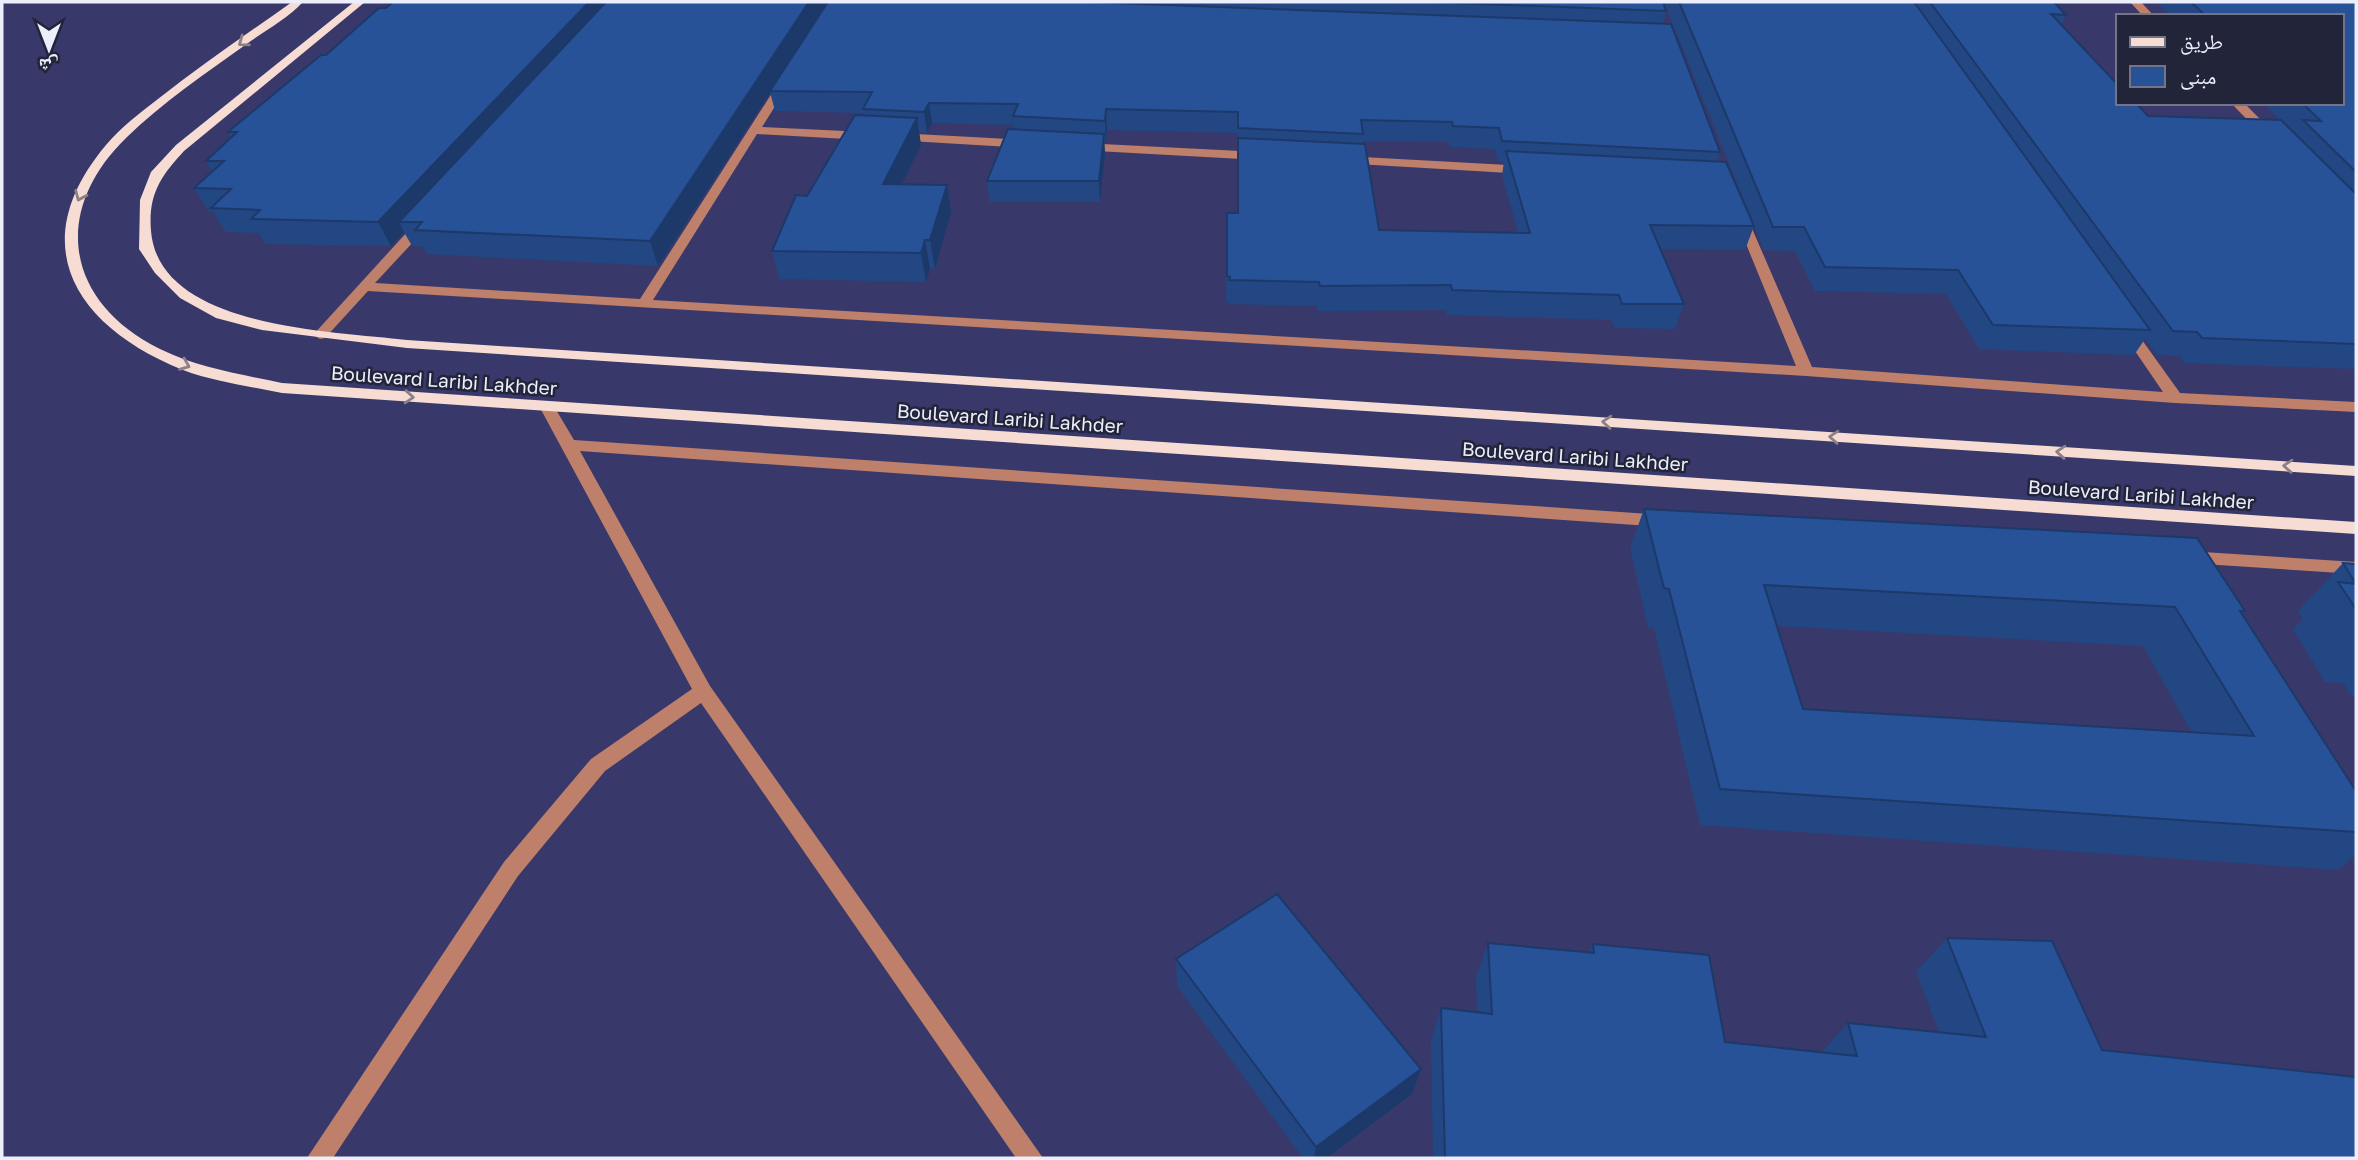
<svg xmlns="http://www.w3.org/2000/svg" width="2358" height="1160" viewBox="0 0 2358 1160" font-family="'Golos Text','Noto Naskh Arabic',sans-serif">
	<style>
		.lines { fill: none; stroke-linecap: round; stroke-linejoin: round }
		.minor { fill: #be806b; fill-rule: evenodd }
		.major { fill: #f6dcd3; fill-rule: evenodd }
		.wall { fill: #224783; fill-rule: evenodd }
		.shaded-wall { fill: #1c396a }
		.building { fill: #285298; stroke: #1c396a; stroke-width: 2; fill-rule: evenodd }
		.oneway { stroke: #8c8086 }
		.labels { text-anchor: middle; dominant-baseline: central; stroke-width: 5; stroke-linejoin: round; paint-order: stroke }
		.street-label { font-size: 19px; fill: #edeefb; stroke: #22243a }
	</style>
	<rect width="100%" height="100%" fill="#38396a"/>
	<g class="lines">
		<!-- minor -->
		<path class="minor" d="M2130,2H2141L2154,16H2143Z
			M785,78L791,81L762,127L865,132L871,136L865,140L757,134L653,300L1796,366L1735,217L1741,213L1747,217L1812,367L2163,392L2120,329L2127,325L2132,326L2180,393L2356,402V412L2175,403L1806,376L368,291L325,338L320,339L313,335L419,219H429V225L375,283L640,299L781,79Z
			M2231,103H2244L2274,133V139H2266Z
			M897,133L1026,140L1032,144L1026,148L893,140L891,137Z
			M1082,143L1260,152L1266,156L1260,160L1078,150V144Z
			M1344,156L1526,166L1532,170L1526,174L1340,163L1338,160Z
			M547,401L552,403L574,440L1664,515L1672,521L1664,527L580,451L710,686L1043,1158H1016L701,703L605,771L518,876L333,1158H307L504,862L591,759L692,689L539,406Z
			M2188,551L2356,562V574L2188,563L2179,557Z"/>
		<!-- major -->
		<path class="major" d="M292,2H303C288,18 266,30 248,43C206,73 163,102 126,138C51,211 65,302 160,349C199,368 240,374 282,383L2356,522V534L282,393C249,386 215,382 183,370C76,327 22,245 106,145C121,127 140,113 158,99C201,65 247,34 292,2Z
			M354,2H365L184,151C161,176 148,194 151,231C159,329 334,331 407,340L2356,466V476L407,348L262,330L216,318L180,298L155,273L139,249L140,200L151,172L176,145Z"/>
	</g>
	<!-- wall -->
	<path class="wall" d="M393,2H1663L1666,11L1663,23L1720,152L1717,162L1754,226L1745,250L1661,249L1684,304L1675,329L1615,328L1611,320L1447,315L1446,310L1318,311L1317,306L1228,304L1229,301H1226L1227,237L1238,213V133L1107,130L1106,142H1104L1105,154L1100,202H990L987,181L1014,129V125L932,123L927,133L919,132L921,145L902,184L947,185L951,212L935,269H930L926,282L779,279L772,251L807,196L864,115L863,113L775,111L770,92L658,266L427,254L423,247L412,246L404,232L391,246L265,244L259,233L226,232L213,212H209L194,188L212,172L206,161L231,137L228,132ZM1362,141L1449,142V147L1495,149L1498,162H1504L1502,175L1518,233L1379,230Z
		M1664,2H2054L2066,15L2061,25L2148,116L2280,120L2263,103H2342V16H2171L2156,2H2356V369L2184,363L2180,356L2157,355L2145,339L2134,355L1979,349L1946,294L1815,291L1795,251L1764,250Z
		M1644,509L2245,611L2242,614L2356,791V855L2338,870L1700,825L1654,628L1648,627L1630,548ZM1777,626L2143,646L2192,733L1803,709Z
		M2343,563L2356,564V696L2351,695L2343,683L2325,682L2293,629L2303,619L2298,611Z
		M1947,938L2102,1050L2356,1158H1433L1431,1040L1441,1008L1477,1012L1476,976L1488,943L1589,952L1593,944L1725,1042L1822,1052L1848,1023L1939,1032L1916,972Z
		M1176,959L1412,1094L1327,1158H1303L1177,986Z"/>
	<!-- shaded-wall -->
	<path class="shaded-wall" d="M589,2H610L399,222L404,232L391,246L378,222Z
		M809,2H829L658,266L650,241Z
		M929,103L932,123L927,133L924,112Z
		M1106,109L1107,130L1106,142L1105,121Z
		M917,118L921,145L888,212L883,184Z
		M1104,134L1105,154L1100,202L1099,181Z
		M947,185L951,212L935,269L930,240Z
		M925,240L930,269L926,282L921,253Z
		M1421,1069L1412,1094L1327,1158H1314L1316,1147Z"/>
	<!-- building -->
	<path class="building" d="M393,2H589L378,222L251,219L260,210L211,208L231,189L194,188L224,161H206L237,132H228L321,55H326L379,8H386Z
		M606,2H809L650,241L415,230L422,222H399Z
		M828,2H1086L1671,24L1720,152L1502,141L1499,128L1453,126L1452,122L1361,120L1363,134L1238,128V112L1106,109L1105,121L1013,116L1018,104L929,103L924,112L863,109L872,92L770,91Z
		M1429,2H1663L1666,11Z
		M1679,2H1914L2150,330L1993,325L1958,270L1825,267L1804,227H1773Z
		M1930,2H2054L2066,15L2051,14L2118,85V103H2136L2148,116L2281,120L2356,194V344L2202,338L2197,332L2173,331Z
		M2191,2H2356V172L2303,120L2321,121L2302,103H2342V16H2206Z
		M855,115L917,118L883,184L947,185L930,240H925L921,253L772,251L796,195L807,196Z
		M1008,129L1104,134L1099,181H987Z
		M1238,138L1365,144L1379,230L1530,233L1506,151L1726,162L1754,226L1650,225L1684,304H1622L1619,295L1452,290L1451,285L1320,286L1319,282L1229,280L1230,277L1227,276V213H1238Z
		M1644,509L2197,538L2245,611H2240L2356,791V832L1720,789L1669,589L1664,588ZM1764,585L2175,607L2254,736L1803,709Z
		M2343,563L2356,564V584Z
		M2338,582L2356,584V609Z
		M1277,894L1421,1069L1316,1147L1176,959Z
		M1947,938L2052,941L2102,1050L2356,1077V1158H1445L1441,1008L1492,1014L1488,943L1594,953L1593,944L1709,955L1725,1042L1857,1056L1848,1023L1986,1037Z"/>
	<!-- one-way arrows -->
	<defs><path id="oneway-chevron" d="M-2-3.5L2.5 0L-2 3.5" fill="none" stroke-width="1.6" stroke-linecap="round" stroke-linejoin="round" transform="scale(1.75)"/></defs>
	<g class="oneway">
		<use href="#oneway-chevron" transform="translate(243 42) rotate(144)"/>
		<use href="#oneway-chevron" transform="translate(80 196) rotate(113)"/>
		<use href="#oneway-chevron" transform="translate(185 365) rotate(22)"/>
		<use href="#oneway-chevron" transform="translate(409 397) rotate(4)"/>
		<use href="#oneway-chevron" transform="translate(1607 422) rotate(-176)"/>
		<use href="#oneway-chevron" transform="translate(1834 437) rotate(-176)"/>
		<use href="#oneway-chevron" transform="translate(2061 452) rotate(-176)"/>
		<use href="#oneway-chevron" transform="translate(2288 466) rotate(-176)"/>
	</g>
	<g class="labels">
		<!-- street labels -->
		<g class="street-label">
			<text transform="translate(444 380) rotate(4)">Boulevard Laribi Lakhder</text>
			<text transform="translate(1010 418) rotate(4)">Boulevard Laribi Lakhder</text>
			<text transform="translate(1575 456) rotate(4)">Boulevard Laribi Lakhder</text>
			<text transform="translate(2141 494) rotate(4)">Boulevard Laribi Lakhder</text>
		</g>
	</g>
	<!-- border -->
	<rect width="2358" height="1160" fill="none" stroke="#edeefb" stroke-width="7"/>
	<!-- legend -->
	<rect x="2116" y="14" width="228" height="91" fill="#22243a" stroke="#737587" stroke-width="2"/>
	<rect x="2130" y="37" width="35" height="10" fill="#f6dcd3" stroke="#737587" stroke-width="2"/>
	<text x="2180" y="49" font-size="21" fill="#edeefb">طريق</text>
	<rect x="2130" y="66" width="35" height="21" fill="#285298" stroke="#737587" stroke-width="2"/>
	<text x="2180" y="84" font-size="21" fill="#edeefb">مبنى</text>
	<!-- north arrow -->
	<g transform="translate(49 49) rotate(180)" stroke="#22243a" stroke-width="5" paint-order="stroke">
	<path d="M0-5L12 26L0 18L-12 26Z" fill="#edeefb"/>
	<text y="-10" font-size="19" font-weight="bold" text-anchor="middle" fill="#edeefb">ش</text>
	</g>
</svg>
